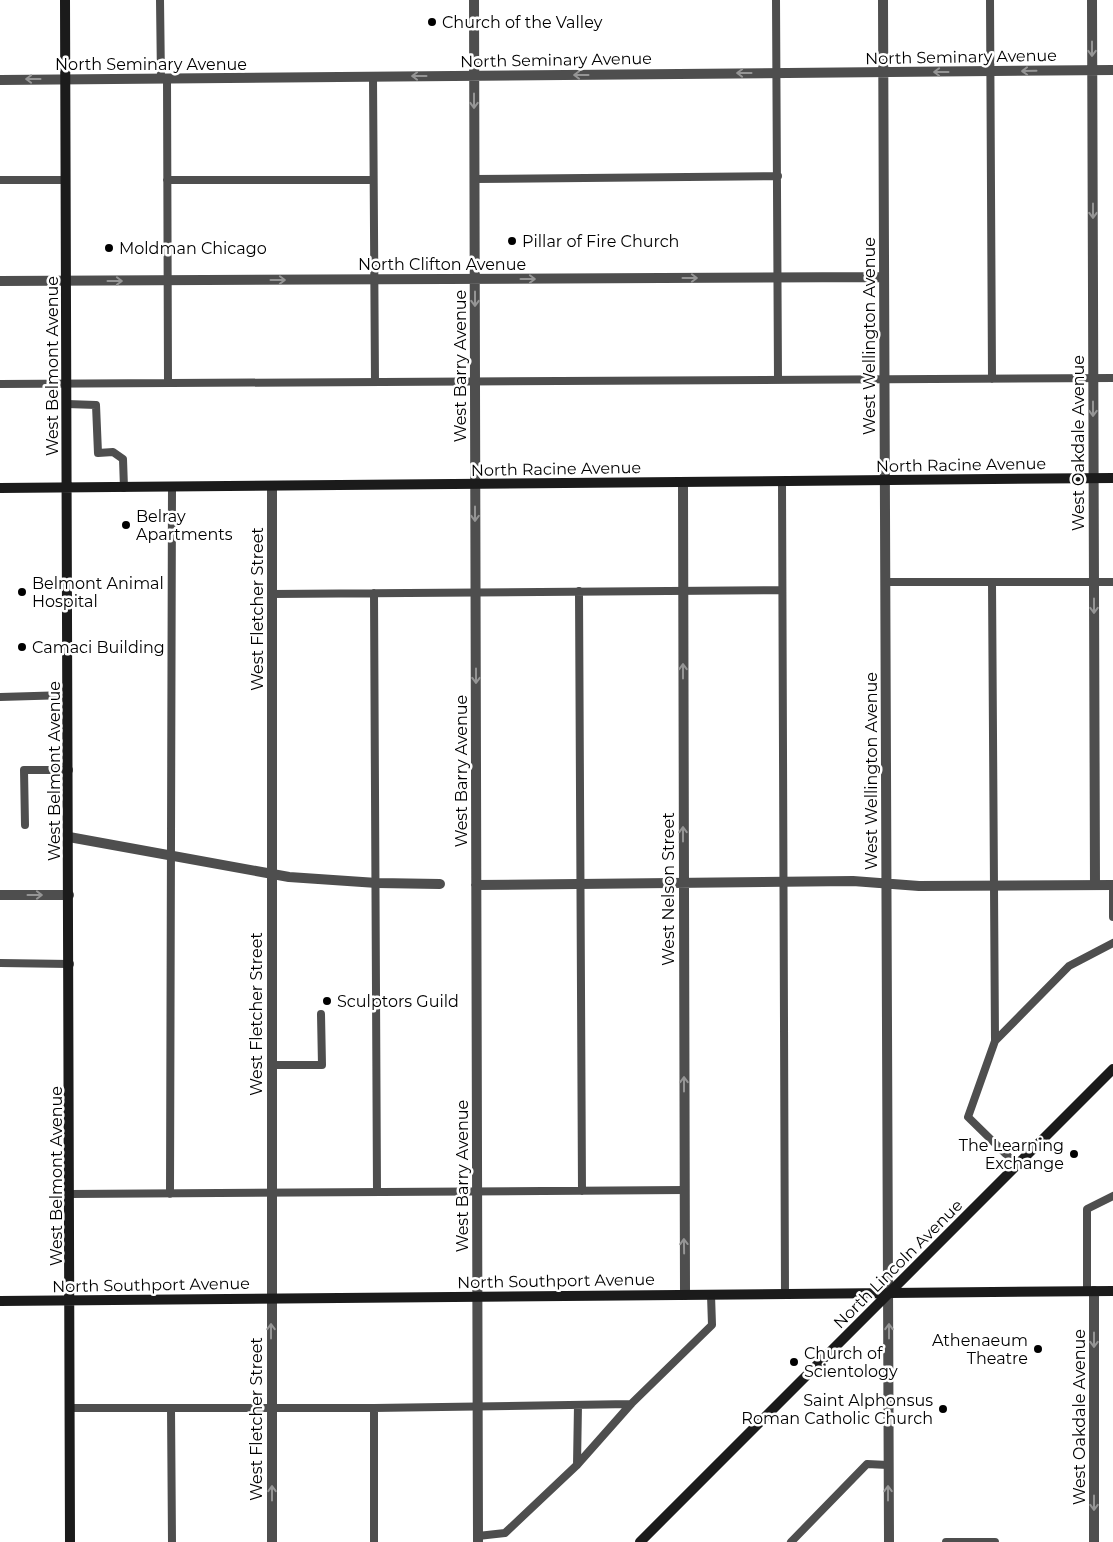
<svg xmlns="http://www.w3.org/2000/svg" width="1113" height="1542" viewBox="0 0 1113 1542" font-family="Montserrat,sans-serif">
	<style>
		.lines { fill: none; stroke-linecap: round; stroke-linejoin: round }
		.lane { stroke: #4e4e4e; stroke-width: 8 }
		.street { stroke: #4e4e4e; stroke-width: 10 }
		.secondary { stroke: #1b1b1b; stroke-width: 10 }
		.oneway { stroke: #959595 }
		.poi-dot { fill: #000; stroke: #fff; stroke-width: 2 }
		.labels { text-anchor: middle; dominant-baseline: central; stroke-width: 5; stroke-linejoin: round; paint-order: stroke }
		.poi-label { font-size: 16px; fill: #000; stroke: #fff; text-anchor: start }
		.street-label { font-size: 16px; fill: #000; stroke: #fff }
	</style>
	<rect width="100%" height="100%" fill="#fff"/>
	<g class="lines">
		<!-- lane -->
		<path class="lane" d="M160,0L161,79
			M776,0L778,380
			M990,0L992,379
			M373,77L375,382
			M167,78L168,383
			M474,179L778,176
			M0,180H66
			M167,180H373
			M0,384L1113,378
			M67,404L96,405L98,453L113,452L123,459L124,488
			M782,481L785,1294
			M885,582H1113
			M992,582L995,1041
			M579,591L582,1191
			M374,593L377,1192
			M272,594L782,590
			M0,697L68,695
			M25,825L24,770H69
			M1113,885V917
			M0,963L70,964
			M271,1065H322L321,1014
			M1017,1165L968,1117L995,1041L1069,966L1113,943
			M71,1194L684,1190
			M170,1194L172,487
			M1087,1291V1209L1113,1196
			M71,1408H374L631,1404
			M171,1408L172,1542
			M374,1408V1542
			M577,1465L578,1405
			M478,1536L505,1533L577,1465L631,1404L712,1325L711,1295
			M791,1542L867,1464L888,1465
			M946,1542H995"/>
		<!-- street -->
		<path class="street" d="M474,0L478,1542
			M883,0L889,1542
			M1092,0L1095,885
			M0,80L1113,70
			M0,281L884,277
			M683,482L685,1295
			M69,837L289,877L377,883L440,884
			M476,885L853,881L919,886L1113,885
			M0,895H69
			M1094,1291V1542
			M272,1542V486"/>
		<!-- secondary -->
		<path class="secondary" d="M65,0L70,1542
			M0,488L1113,478
			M0,1301L1113,1291
			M640,1542L1113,1069"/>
	</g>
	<!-- one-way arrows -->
	<defs><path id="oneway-shaft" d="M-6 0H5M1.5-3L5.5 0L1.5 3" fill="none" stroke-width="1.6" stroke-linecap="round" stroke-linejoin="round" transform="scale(1.25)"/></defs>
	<g class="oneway">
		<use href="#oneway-shaft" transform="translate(1092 49) rotate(90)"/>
		<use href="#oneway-shaft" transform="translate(1029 71) rotate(179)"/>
		<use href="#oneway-shaft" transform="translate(941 72) rotate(180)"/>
		<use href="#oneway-shaft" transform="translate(744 73) rotate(180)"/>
		<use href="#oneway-shaft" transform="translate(581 75) rotate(180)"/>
		<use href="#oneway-shaft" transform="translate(419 76) rotate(180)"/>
		<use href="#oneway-shaft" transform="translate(33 79) rotate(180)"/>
		<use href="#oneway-shaft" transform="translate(474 101) rotate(90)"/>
		<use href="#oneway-shaft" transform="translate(1093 211) rotate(90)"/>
		<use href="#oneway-shaft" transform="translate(690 278)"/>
		<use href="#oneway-shaft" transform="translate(528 279)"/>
		<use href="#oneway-shaft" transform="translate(278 280)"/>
		<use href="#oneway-shaft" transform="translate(115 281)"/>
		<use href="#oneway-shaft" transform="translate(475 299) rotate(90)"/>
		<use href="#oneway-shaft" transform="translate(1093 409) rotate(90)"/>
		<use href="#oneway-shaft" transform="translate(475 514) rotate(90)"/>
		<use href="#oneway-shaft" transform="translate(1094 606) rotate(90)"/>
		<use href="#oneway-shaft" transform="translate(683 671) rotate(-90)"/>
		<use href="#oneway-shaft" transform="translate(476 676) rotate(90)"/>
		<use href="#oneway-shaft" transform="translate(683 834) rotate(-90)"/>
		<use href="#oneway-shaft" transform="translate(35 895)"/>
		<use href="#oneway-shaft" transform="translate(684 1084) rotate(-90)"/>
		<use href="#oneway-shaft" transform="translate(684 1246) rotate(-91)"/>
		<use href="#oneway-shaft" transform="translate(271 1331) rotate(-90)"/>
		<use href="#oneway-shaft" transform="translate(889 1331) rotate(-90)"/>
		<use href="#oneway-shaft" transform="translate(1094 1340) rotate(90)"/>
		<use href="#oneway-shaft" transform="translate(272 1493) rotate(-90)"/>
		<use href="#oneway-shaft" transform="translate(888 1493) rotate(-90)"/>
		<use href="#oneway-shaft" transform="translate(1094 1503) rotate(90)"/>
	</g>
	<!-- markers -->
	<g class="poi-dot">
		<circle cx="432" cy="22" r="5"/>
		<circle cx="512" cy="241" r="5"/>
		<circle cx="109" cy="248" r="5"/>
		<circle cx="126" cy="525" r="5"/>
		<circle cx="22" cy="592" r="5"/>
		<circle cx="22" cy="647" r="5"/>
		<circle cx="327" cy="1001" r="5"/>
		<circle cx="1074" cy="1154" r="5"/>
		<circle cx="1038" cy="1349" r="5"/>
		<circle cx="794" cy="1362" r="5"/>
		<circle cx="943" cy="1409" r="5"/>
	</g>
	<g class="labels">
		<!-- poi labels -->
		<g class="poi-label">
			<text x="442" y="22">Church of the Valley</text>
			<text x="522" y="241">Pillar of Fire Church</text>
			<text x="119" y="248">Moldman Chicago</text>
			<text x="136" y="516">Belray<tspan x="136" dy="18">Apartments</tspan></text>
			<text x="32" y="583">Belmont Animal<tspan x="32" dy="18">Hospital</tspan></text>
			<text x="32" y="647">Camaci Building</text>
			<text x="337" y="1001">Sculptors Guild</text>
			<text x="1064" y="1145" text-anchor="end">The Learning<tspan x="1064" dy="18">Exchange</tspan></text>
			<text x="1028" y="1340" text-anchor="end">Athenaeum<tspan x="1028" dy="18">Theatre</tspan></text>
			<text x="804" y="1353">Church of<tspan x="804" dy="18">Scientology</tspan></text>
			<text x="933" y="1400" text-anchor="end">Saint Alphonsus<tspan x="933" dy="18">Roman Catholic Church</tspan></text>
		</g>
		<!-- street labels -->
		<g class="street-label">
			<text transform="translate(961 57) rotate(-1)">North Seminary Avenue</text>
			<text transform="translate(556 60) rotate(-1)">North Seminary Avenue</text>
			<text x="151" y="64">North Seminary Avenue</text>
			<text x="442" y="264">North Clifton Avenue</text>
			<text transform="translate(869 336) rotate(-90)">West Wellington Avenue</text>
			<text transform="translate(52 366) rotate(-90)">West Belmont Avenue</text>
			<text transform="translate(460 366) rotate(-90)">West Barry Avenue</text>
			<text transform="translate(1078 443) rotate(-90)">West Oakdale Avenue</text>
			<text transform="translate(961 465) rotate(-1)">North Racine Avenue</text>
			<text transform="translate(556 469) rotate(-1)">North Racine Avenue</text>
			<text transform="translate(257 609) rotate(-90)">West Fletcher Street</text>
			<text transform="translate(54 771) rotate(-90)">West Belmont Avenue</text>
			<text transform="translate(461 771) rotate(-90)">West Barry Avenue</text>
			<text transform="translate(871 771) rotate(-90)">West Wellington Avenue</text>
			<text transform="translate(668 889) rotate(-90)">West Nelson Street</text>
			<text transform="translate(256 1014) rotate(-90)">West Fletcher Street</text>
			<text transform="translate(56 1176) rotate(-90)">West Belmont Avenue</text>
			<text transform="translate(462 1176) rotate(-90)">West Barry Avenue</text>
			<text transform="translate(898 1264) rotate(-45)">North Lincoln Avenue</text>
			<text transform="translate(556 1281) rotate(-1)">North Southport Avenue</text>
			<text transform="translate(151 1285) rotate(-1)">North Southport Avenue</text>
			<text transform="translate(1079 1417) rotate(-90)">West Oakdale Avenue</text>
			<text transform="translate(256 1419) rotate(-90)">West Fletcher Street</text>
		</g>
	</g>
</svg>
